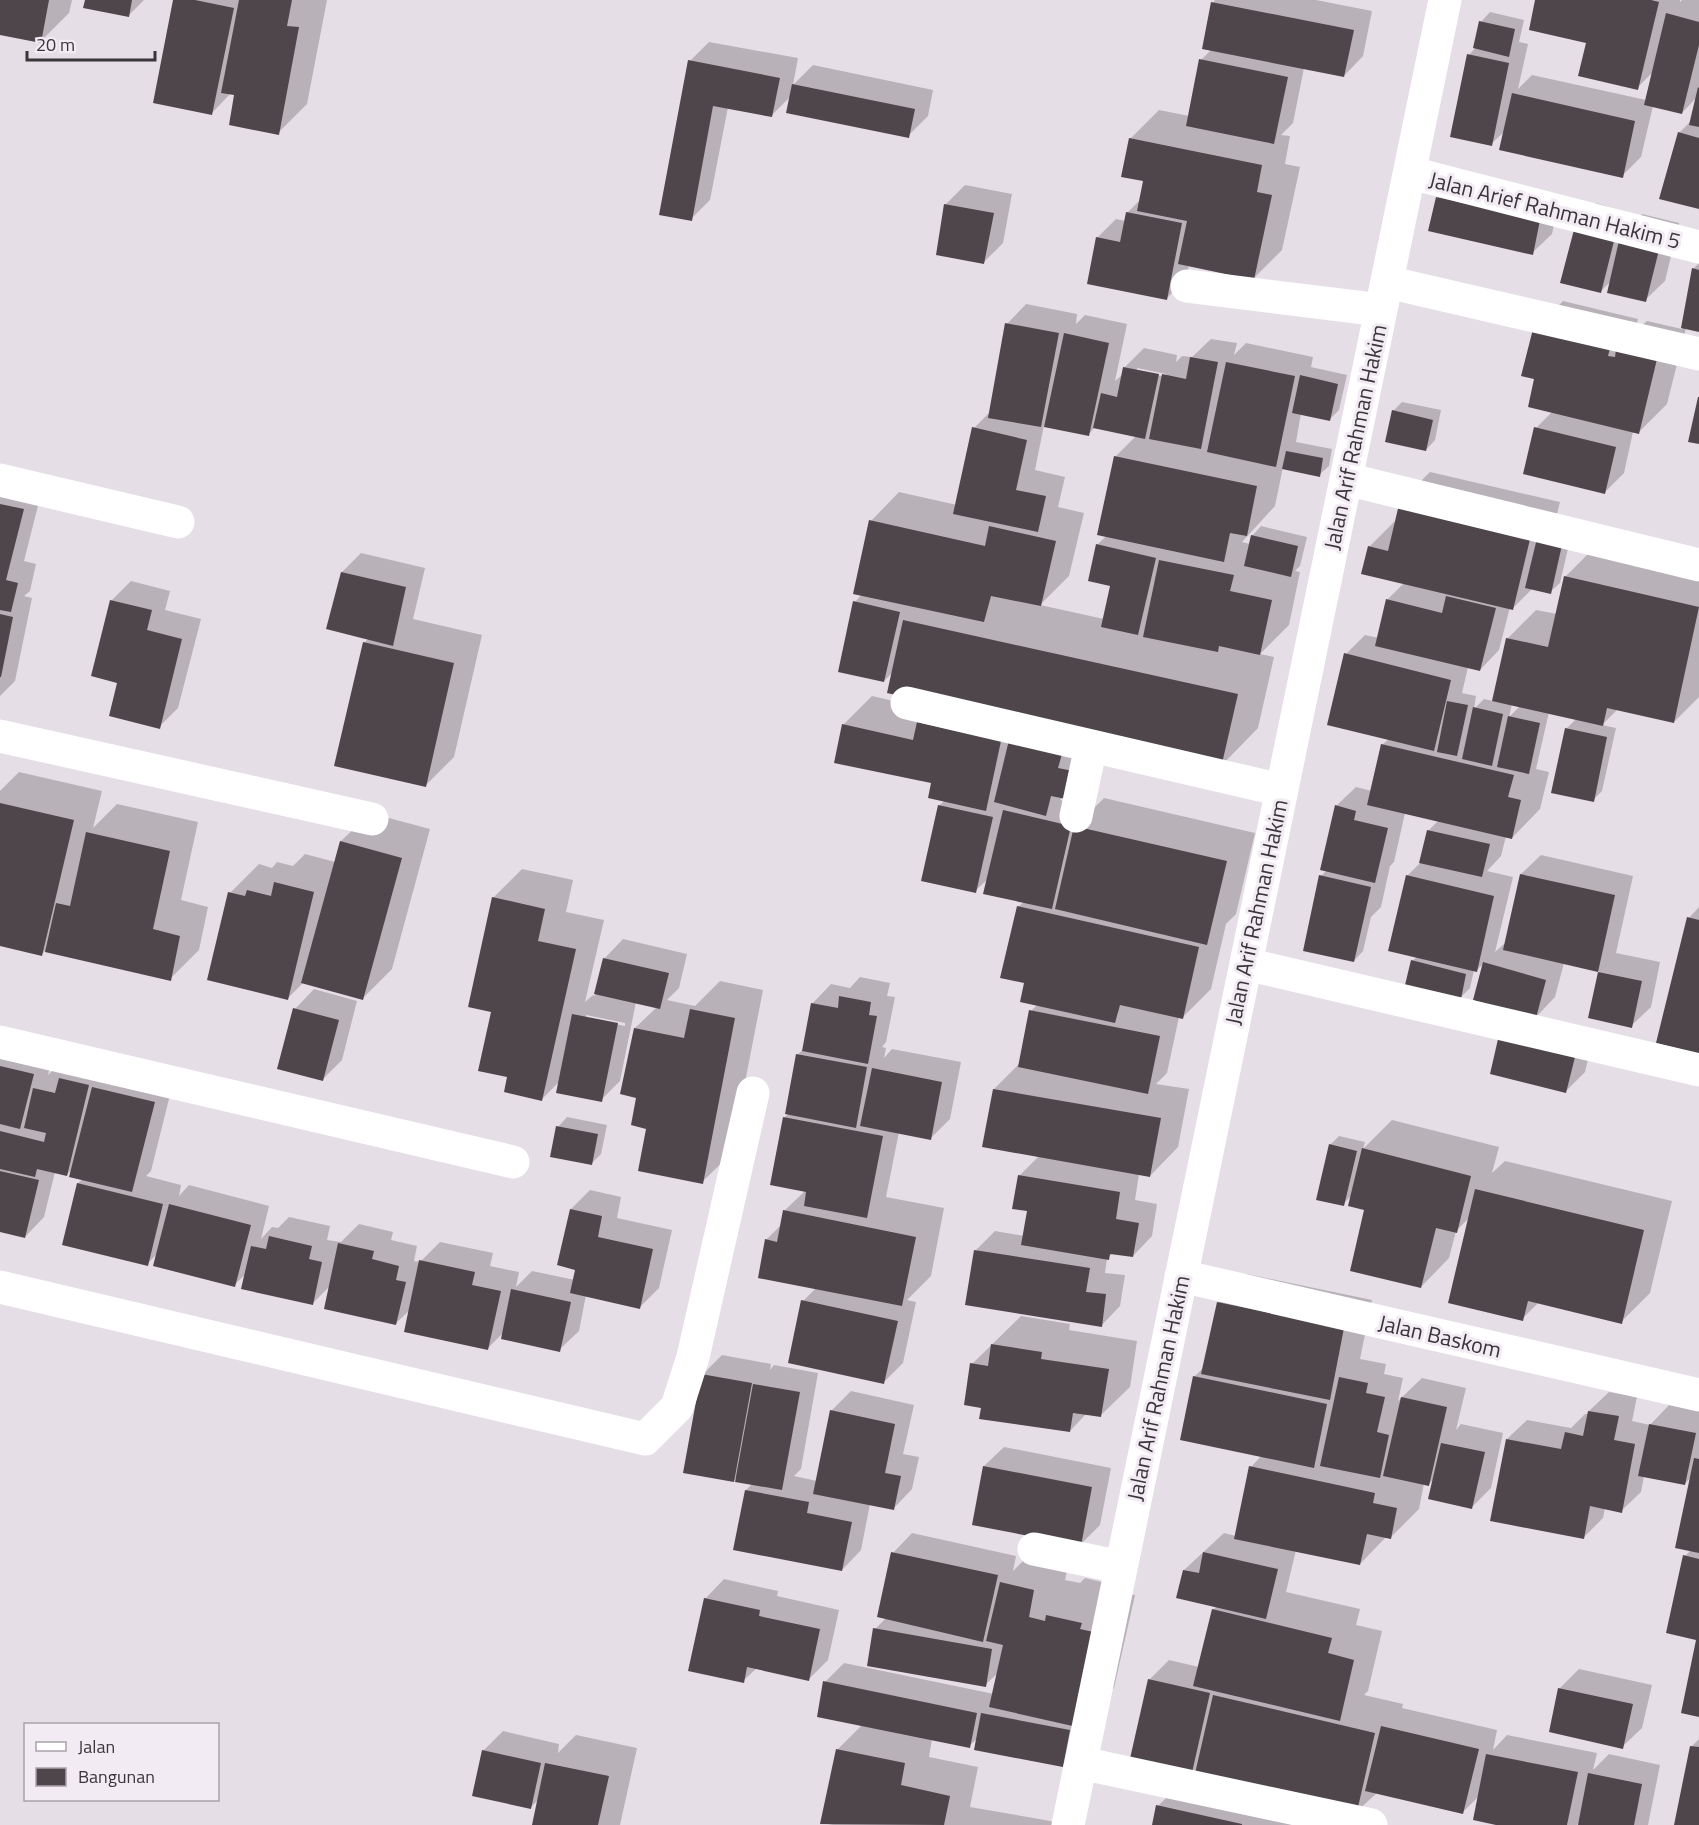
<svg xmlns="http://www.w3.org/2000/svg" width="1699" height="1825" viewBox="0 0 1699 1825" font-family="'Titillium Web',sans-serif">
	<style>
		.shadow { fill: #0003; fill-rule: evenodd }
		.building { fill: #4f464b }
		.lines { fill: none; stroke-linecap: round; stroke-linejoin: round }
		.street { stroke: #fff; stroke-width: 33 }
		.labels { text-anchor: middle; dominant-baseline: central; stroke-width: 6; stroke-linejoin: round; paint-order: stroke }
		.street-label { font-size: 22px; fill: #393639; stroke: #f3ebf4 }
	</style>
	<rect width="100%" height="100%" fill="#e6dee7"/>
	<!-- shadow -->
	<path class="shadow" d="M0,0H72L69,13L40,42L0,34Z
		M86,0H144L128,16Z
		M174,0H327L307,104L278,133L236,94L231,93L212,113Z
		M1215,0H1316L1372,11L1363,56L1344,76L1304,68L1293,123L1281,135L1290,136L1285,164L1300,167L1282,250L1253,279L1189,265L1186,279L1167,298L1097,238L1116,219L1125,221L1127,213L1141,199L1145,180L1130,139L1159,110L1189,116L1201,60L1211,50L1213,3Z
		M1537,0H1680V2L1682,0H1699V208L1679,133L1691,121L1697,97L1682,113L1653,106L1641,157L1622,176L1505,131L1491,144L1469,55L1476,47L1481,22L1490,12L1524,20L1519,42L1528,44L1518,89L1532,75L1646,100L1653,72L1637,88L1587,42Z
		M709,42L798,58L793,85L813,65L933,90L928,116L908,136L791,96L772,115L728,107L710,200L691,219L690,61Z
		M1456,178L1559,201L1552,234L1532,253L1437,197Z
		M965,185L1012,194L1003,243L984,262L946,204Z
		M1596,203L1634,214L1632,224L1642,214L1679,223L1665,281L1645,300L1611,281L1600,292L1577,223Z
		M1699,263V330L1686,328L1667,404L1638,433L1633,432L1624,473L1605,492L1536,428L1552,412L1536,378L1534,330L1563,301L1638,319L1636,327L1639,328L1647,321L1682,329L1693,269Z
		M1026,304L1077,314L1076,324L1085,315L1127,324L1115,381L1122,375L1124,368L1144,348L1177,355L1176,362L1182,356L1192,357L1211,339L1237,343L1234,355L1246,343L1313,357L1311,367L1347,375L1339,410L1330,419L1301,413L1296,442L1332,449L1329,466L1319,475L1283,467L1275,506L1242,542L1250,544L1252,536L1261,526L1307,537L1300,566L1295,571L1300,572L1289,625L1260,654L1274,657L1258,728L1221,766L1080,734L1063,797L1060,800L1089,807L1087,815L1104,798L1255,833L1236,914L1226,924L1211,989L1183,1017H1179L1167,1073L1156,1084L1189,1089L1178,1147L1150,1176L1139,1174L1135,1200L1157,1204L1152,1236L1133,1256L1113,1253L1107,1258L1105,1273L1125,1275L1120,1306L1101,1326L976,1250L995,1231L1024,1236L1029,1210L1019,1176L1039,1156L994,1089L1020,1063L1031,1011L1038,1004L1026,982L1018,907L1024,902L989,878L975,891L939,806L945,800L932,782L843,725L872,696L932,710L893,672L884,681L855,602L862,594L871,521L899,492L957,505L974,428L991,411L1007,324ZM1137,368L1166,374V377L1137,371ZM1044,425L1088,435L1095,427L1136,436L1115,457L1107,535L1097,545L1112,585L1104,619L1040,605L1069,576L1084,513L1058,507L1065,477L1035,470Z
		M1402,402L1441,410L1435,440L1426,450L1393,411Z
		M1430,472L1560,502L1555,522L1573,527L1560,583L1550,592L1533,588L1513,608L1510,607L1499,650L1480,670L1468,667L1462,693L1476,696L1474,709L1484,699L1493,701L1507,639L1536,610L1557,614L1565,577L1594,548L1699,572V697L1674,722L1618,709L1602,725L1616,728L1602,791L1593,800L1566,729L1577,718L1549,712L1536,769L1549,772L1540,809L1512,838L1506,836L1501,856L1487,871L1513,877L1495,952L1504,944H1506L1521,874L1541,855L1633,876L1616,953L1660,962L1651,1007L1631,1026L1590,1017L1599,971L1564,963L1555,997L1536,1017L1475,999L1485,962L1476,971L1474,970L1470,988L1461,997L1412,961L1417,957L1407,876L1421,862L1428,831L1439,820L1405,813L1394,862L1390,866L1381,907L1371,917L1363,951L1354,961L1321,876L1327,870L1336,806L1356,787L1372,791L1383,744L1389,739L1346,654L1365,635L1379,638L1387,600L1404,583L1369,547L1397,519L1401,501ZM1512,704L1520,706L1509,717Z
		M0,486L42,490L24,561L36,564L30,591L24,596L32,598L15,681L0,696Z
		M361,553L425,568L413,619L482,635L454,757L425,786L364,643L369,638L342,572Z
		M131,581L170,591L165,610L201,619L178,708L159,727L119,681L111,601Z
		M19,772L102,791L93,828L117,804L198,822L181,900L208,907L199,950L170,979L45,951L42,954L0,945V791Z
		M370,813L430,829L392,969L363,998L304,982L287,999L230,893L259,864L272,868L277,862L293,866L305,854L335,862L341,841Z
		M522,869L573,880L566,912L604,920L585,1002L593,995L595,996L604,959L623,939L687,954L679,988L667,1000L695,1006L720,981L763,990L731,1154L702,1182L648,1127L635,1028L657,1007L636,1002L620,1081L601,1100L560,1081L542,1099L509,1076L493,1011V898ZM586,1015L625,1023V1026L586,1018Z
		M1699,907V1052L1689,918Z
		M860,977L890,983L887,996L895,997L886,1042L882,1047L886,1048L884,1058L892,1049L961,1062L950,1119L931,1138L899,1132L886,1197L944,1208L931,1276L907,1300L916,1302L903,1363L884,1382L803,1301L816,1288L766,1240L782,1224L784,1211L805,1191L784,1118L789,1113L797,1055L804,1049L812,1004L831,984L850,988Z
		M314,989L357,1001L342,1060L323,1079L295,1009Z
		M1593,1038L1585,1072L1566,1091L1491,1073Z
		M0,1042L53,1055L48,1075L54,1069L173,1083L151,1171L146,1176L181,1185L179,1196L189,1185L269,1206L261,1239L272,1227L278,1228L289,1217L330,1226L327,1240L341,1242L359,1224L393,1232L391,1240L417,1246L414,1261L420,1262L440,1242L493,1253L490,1266L519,1272L516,1287L532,1271L575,1280L577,1269L571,1209L590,1190L621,1197L617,1218L672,1230L659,1288L640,1307L586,1295L579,1331L559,1350L504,1332L488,1348L410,1310L396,1323L331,1285L312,1304L247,1273L234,1285L157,1254L147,1264L78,1183L83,1179L73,1168L67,1175L55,1172L44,1217L25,1237L0,1231Z
		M567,1117L607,1125L601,1154L592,1163L558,1127Z
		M1392,1120L1499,1147L1492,1173L1505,1161L1672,1201L1650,1293L1621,1322L1539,1302L1522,1319L1469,1218L1456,1231L1449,1258L1421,1287L1366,1209L1352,1195L1343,1204L1330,1145L1339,1136L1365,1142L1363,1149Z
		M1247,1274L1372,1300L1360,1359L1386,1364L1384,1374L1403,1378L1398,1401L1422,1378L1466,1388L1456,1430L1461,1424L1503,1433L1491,1488L1472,1507L1434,1479L1429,1484L1424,1483L1419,1509L1390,1538L1386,1537L1360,1564L1296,1550L1286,1592L1360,1609L1356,1625L1382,1631L1368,1691L1364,1695L1403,1704L1402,1708L1497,1730L1493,1750L1507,1735L1597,1753L1593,1770L1609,1754L1660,1765L1648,1825H1579L1580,1822L1577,1825H1504L1479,1796L1463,1812L1378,1792L1342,1825H1153L1158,1806L1189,1775L1149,1680L1169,1660L1199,1667L1213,1610L1217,1606L1184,1570L1224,1533L1236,1536L1251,1467L1262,1455L1194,1377L1204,1367L1218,1303ZM1198,1768L1195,1779L1189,1777Z
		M1021,1316L1070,1324L1069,1330L1137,1341L1130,1387L1101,1415L1086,1414L1070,1431L982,1407L972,1364Z
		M722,1355L771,1364L770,1370L774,1365L818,1373L801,1469L794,1476L817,1481L831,1411L851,1391L914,1405L903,1454L919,1457L912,1489L893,1509L870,1504L861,1550L842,1570L746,1490L753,1483L738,1476L733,1481L702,1375Z
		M1609,1392L1637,1397L1632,1421L1650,1425L1669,1405L1699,1411V1715L1698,1639L1685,1556L1691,1550V1477L1685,1484L1644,1476L1641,1492L1621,1511L1605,1508L1603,1518L1583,1538L1507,1439L1527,1420L1571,1428L1585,1414H1589V1411Z
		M1004,1447L1111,1468L1100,1525L1081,1544L984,1466Z
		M912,1533L1016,1556L1013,1571L1039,1545L1071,1552L1065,1580L1080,1583L1085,1578L1119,1586L1117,1592L1135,1595L1114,1688L1088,1714L1082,1746L1062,1765L978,1738L969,1746L932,1739L929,1757L978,1767L970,1807L1062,1823L1061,1825H833L822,1823L837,1750L862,1725L825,1682L844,1663L994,1694L999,1672L985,1685L875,1629L886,1618L893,1553Z
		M724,1579L778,1591L777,1596L839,1610L828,1660L809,1679L757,1668L743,1681L705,1599Z
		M1579,1669L1652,1685L1642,1728L1622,1747L1559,1689Z
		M503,1731L559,1744L558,1753L576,1735L637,1748L620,1825H534L539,1799L531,1807L483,1751Z
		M1699,1739V1825H1675L1692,1746Z"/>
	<!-- building -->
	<path class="building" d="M0,0H49L41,43L0,35Z
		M85,0H132L129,17L83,8Z
		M173,0H195L234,8L212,115L153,103Z
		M239,0H292L287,26L299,27L279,135L229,125L234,95L221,93Z
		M1535,0H1651L1659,2L1638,90L1578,76L1586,43L1529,30Z
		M1211,2L1354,30L1344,77L1202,49Z
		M1666,13L1699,22V45L1682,114L1644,105Z
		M1479,21L1515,29L1509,57L1473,48Z
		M1467,54L1509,63L1492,146L1450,137Z
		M1199,59L1288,77L1274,144L1186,126Z
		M688,60L780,78L772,117L713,106L692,221L659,215Z
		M792,84L915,109L909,138L786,113Z
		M1698,87L1699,88V127L1689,125Z
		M1512,93L1635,121L1623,178L1499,150Z
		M1678,132L1699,138V209L1659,199Z
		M1129,138L1262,165L1257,192L1272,195L1254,280L1178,264L1187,221L1137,211L1143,181L1121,177Z
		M1436,197L1540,220L1533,255L1428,231Z
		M944,204L994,213L984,264L936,255Z
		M1126,212L1182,223L1167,300L1087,284L1096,237L1120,242Z
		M1576,222L1616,233L1601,293L1560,283Z
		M1621,232L1661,242L1646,302L1607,293Z
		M1692,268L1699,270V332L1681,328Z
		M1005,323L1059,333L1041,427L988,418Z
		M1533,329L1610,348L1608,356L1615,357L1616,349L1657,359L1639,434L1528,407L1534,379L1521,376Z
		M1064,333L1109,343L1089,436L1044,427Z
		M1190,357L1218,362L1201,449L1149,439L1162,374L1186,379Z
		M1226,362L1295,376L1276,467L1207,452Z
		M1123,367L1159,374L1145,439L1093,428L1101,393L1117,397Z
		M1300,375L1338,384L1330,421L1292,413Z
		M1698,397H1699V444L1688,442Z
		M1392,410L1433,420L1426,451L1385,442Z
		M972,427L1027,440L1016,490L1046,496L1038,532L953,514Z
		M1534,427L1616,447L1605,494L1523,474Z
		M1286,451L1323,458L1320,477L1282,469Z
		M1114,456L1257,486L1247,536L1230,533L1224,562L1097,535Z
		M1400,500L1532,531L1513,610L1361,574L1368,546L1388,551Z
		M0,504L24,509L6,580L18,583L11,612L0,610Z
		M869,520L985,546L989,526L1056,541L1041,606L991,596L984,622L853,594Z
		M1539,530L1564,536L1551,594L1525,588Z
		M1251,535L1298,546L1291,577L1244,566Z
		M1096,544L1156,558L1138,635L1101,627L1110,586L1088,581Z
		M1159,560L1234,575L1230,591L1272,600L1260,655L1219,646L1218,652L1143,637Z
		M341,572L406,587L393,646L326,629Z
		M1564,576L1699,607L1674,723L1607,708L1603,726L1492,701L1506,638L1548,647Z
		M1446,596L1496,608L1480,671L1375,646L1386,599L1442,613Z
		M110,600L152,610L147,630L182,639L160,729L109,716L117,683L91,676Z
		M853,601L900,612L884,682L838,672Z
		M0,614L13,617L1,677H0Z
		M903,620L1238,694L1221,768L887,693Z
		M363,642L454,663L426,787L334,766Z
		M1344,653L1451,680L1434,751L1327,725Z
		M1447,701L1468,705L1457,756L1437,752Z
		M1473,707L1503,714L1492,766L1462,759Z
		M1508,716L1540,723L1529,774L1497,767Z
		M917,722L1001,741L986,811L928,798L931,783L834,763L842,724L913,740Z
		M1565,728L1607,737L1594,802L1551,793Z
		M1009,740L1062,754L1058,768L1073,771L1066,799L1051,796L1046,816L994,802Z
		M1381,744L1514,775L1508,797L1521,800L1512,839L1367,805Z
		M0,803L74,820L42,956L0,946Z
		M938,805L993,817L976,893L921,881Z
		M1335,805L1356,811L1354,820L1388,828L1375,883L1320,870Z
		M1003,810L1071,826L1052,909L983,894Z
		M1074,826L1227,861L1207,945L1055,909Z
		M1427,830L1490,844L1482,877L1419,863Z
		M86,832L170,851L153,929L180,936L171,981L45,952L56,903L70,906Z
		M340,841L402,858L363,1000L301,983Z
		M1520,874L1615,895L1598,972L1503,950Z
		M1319,875L1371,887L1354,962L1303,951Z
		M1406,875L1494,896L1477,972L1388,951Z
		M274,882L314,892L288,1000L207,980L228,892L245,896L247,890L271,896Z
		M492,897L545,909L538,941L576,949L542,1101L504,1092L507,1077L478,1071L491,1012L468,1007Z
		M1017,906L1199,947L1183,1019L1120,1005L1115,1023L1020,1002L1024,983L1000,978Z
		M1687,917L1699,920V1054L1656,1043Z
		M603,958L669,973L660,1009L594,994Z
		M1411,960L1466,974L1461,999L1405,985Z
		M1483,962L1546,980L1536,1018L1473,1000Z
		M1598,972L1642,981L1632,1028L1588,1018Z
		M839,996L871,1002L869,1015L877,1016L868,1064L802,1051L811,1003L838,1008Z
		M293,1008L339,1020L323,1081L277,1069Z
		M690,1009L735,1018L703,1184L638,1171L646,1129L631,1125L636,1098L620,1094L634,1028L684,1038Z
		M1029,1010L1160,1036L1148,1094L1018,1067Z
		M572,1014L618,1023L602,1102L556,1093Z
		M1498,1039L1575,1057L1566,1093L1490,1074Z
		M796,1054L867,1067L856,1128L785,1114Z
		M0,1066L34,1074L20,1129L0,1124Z
		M872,1068L942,1082L931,1140L860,1126Z
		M59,1078L89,1085L67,1176L37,1169L35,1177L0,1169V1131L44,1142L46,1133L24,1128L33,1088L55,1093Z
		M92,1087L155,1102L132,1192L69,1177Z
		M993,1089L1161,1118L1150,1177L982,1147Z
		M783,1117L883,1136L867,1218L804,1206L806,1192L770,1185Z
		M556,1126L598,1134L592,1165L550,1157Z
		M1329,1144L1357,1151L1344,1206L1316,1200Z
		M1362,1148L1471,1176L1457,1233L1436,1228L1421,1288L1350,1271L1364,1210L1348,1206Z
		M0,1171L39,1180L25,1238L0,1232Z
		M1018,1175L1120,1192L1116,1219L1139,1223L1133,1257L1110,1254L1109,1260L1021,1245L1027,1211L1012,1209Z
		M77,1183L163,1204L148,1266L62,1245Z
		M1475,1189L1644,1230L1622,1324L1528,1301L1523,1321L1448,1303Z
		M169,1204L251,1225L235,1287L153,1266Z
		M570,1209L602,1216L598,1237L653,1249L640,1309L570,1293L575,1270L557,1265Z
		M783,1210L916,1237L902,1306L758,1278L765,1239L777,1242Z
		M269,1236L312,1246L309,1259L322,1262L313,1305L241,1289L251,1246L266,1249Z
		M338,1243L374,1251L372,1259L399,1266L396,1280L406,1282L396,1325L324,1309Z
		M974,1250L1090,1268L1086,1292L1106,1294L1102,1327L965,1305Z
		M419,1260L475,1272L472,1285L501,1291L488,1350L404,1332Z
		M511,1289L571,1302L560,1352L501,1339Z
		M801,1300L898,1321L884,1384L788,1363Z
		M1217,1302L1344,1328L1330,1400L1201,1374Z
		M991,1344L1042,1352L1041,1359L1109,1369L1101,1417L1073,1413L1070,1432L979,1419L981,1408L964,1405L970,1363L988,1366Z
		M701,1374L752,1383L734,1482L683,1473Z
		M1193,1376L1327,1404L1314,1468L1180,1440Z
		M1339,1377L1368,1383L1366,1393L1385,1397L1377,1432L1389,1435L1380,1478L1320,1466Z
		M753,1384L800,1392L782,1490L735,1482Z
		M1401,1397L1447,1407L1429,1486L1383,1476Z
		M830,1410L895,1424L885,1473L901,1476L894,1510L813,1494Z
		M1588,1411L1619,1416L1614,1440L1635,1444L1622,1513L1590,1506L1584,1539L1490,1521L1506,1439L1561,1449L1565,1432L1583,1436Z
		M1649,1424L1696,1433L1685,1485L1638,1476Z
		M1441,1443L1485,1452L1472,1509L1428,1499Z
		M1694,1458L1699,1459V1553L1675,1548Z
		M983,1466L1092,1487L1081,1546L972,1525Z
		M1249,1466L1375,1493L1373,1503L1397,1508L1391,1539L1367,1534L1360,1565L1234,1539Z
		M745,1490L809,1502L807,1513L852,1522L842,1571L733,1550Z
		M891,1552L998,1575L983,1642L877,1617Z
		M1203,1552L1278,1569L1266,1619L1176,1598L1183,1570L1199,1573Z
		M1683,1555L1699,1559V1717L1681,1713L1696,1640L1666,1633Z
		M1000,1582L1034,1590L1029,1617L1045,1621L1046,1615L1082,1623L1080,1629L1098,1633L1077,1727L989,1707L1003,1645L986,1641Z
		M704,1598L760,1610L759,1616L820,1629L809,1681L747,1667L744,1683L688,1671Z
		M1212,1609L1332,1638L1328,1653L1354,1660L1340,1721L1193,1686Z
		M873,1628L992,1649L986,1687L867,1666Z
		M1148,1679L1210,1693L1191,1777L1129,1763Z
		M823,1681L977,1713L970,1748L817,1717Z
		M1558,1688L1633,1704L1623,1749L1549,1732Z
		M1213,1695L1375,1733L1356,1816L1194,1778Z
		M981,1713L1070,1730L1063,1767L974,1750Z
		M1381,1726L1479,1749L1463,1814L1365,1791Z
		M1690,1746L1699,1747V1825H1674Z
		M836,1749L905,1763L901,1785L950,1796L944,1825L820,1824Z
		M482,1750L541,1763L531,1809L472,1796Z
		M1486,1754L1578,1772L1567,1825H1496L1473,1820Z
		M545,1763L609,1776L598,1825H532Z
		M1588,1773L1642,1784L1634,1825H1578Z
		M1156,1805L1242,1824V1825H1152Z"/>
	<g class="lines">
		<!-- street -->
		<path class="street" d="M1411,173L1699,247
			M1387,282L1699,354
			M1187,286L1381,310
			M1346,479L1699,565
			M0,480L178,522
			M907,703L1281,790
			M0,736L372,819
			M1076,816L1091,746
			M1246,964L1699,1070
			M0,1042L513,1162
			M1181,1276L1699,1395
			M0,1287L645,1439L677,1407L693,1357L753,1093
			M1034,1549L1121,1567
			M1081,1763L1371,1825
			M1068,1825L1445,0"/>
	</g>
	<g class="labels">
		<!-- street labels -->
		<g class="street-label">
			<text transform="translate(1555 210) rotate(14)">Jalan Arief Rahman Hakim 5</text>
			<text transform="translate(1355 437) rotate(-78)">Jalan Arif Rahman Hakim</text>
			<text transform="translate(1256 912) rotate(-78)">Jalan Arif Rahman Hakim</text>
			<text transform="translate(1440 1336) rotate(13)">Jalan Baskom</text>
			<text transform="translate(1158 1388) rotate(-78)">Jalan Arif Rahman Hakim</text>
		</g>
	</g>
	<!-- legend -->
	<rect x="24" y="1723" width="195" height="78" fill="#f3ebf4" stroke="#a9a3a9" stroke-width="1.5"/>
	<rect x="36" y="1742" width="30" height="9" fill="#ffffff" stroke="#a9a3a9" stroke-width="1.5"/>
	<text x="78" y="1753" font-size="18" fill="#393639">Jalan</text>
	<rect x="36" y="1768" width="30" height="18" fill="#4f464b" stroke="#a9a3a9" stroke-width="1.5"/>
	<text x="78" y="1783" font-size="18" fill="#393639">Bangunan</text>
	<!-- scale -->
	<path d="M27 51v9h128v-9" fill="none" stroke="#393639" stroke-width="3"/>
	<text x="36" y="51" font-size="18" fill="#393639" stroke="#f3ebf4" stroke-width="4.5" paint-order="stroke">20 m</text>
</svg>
